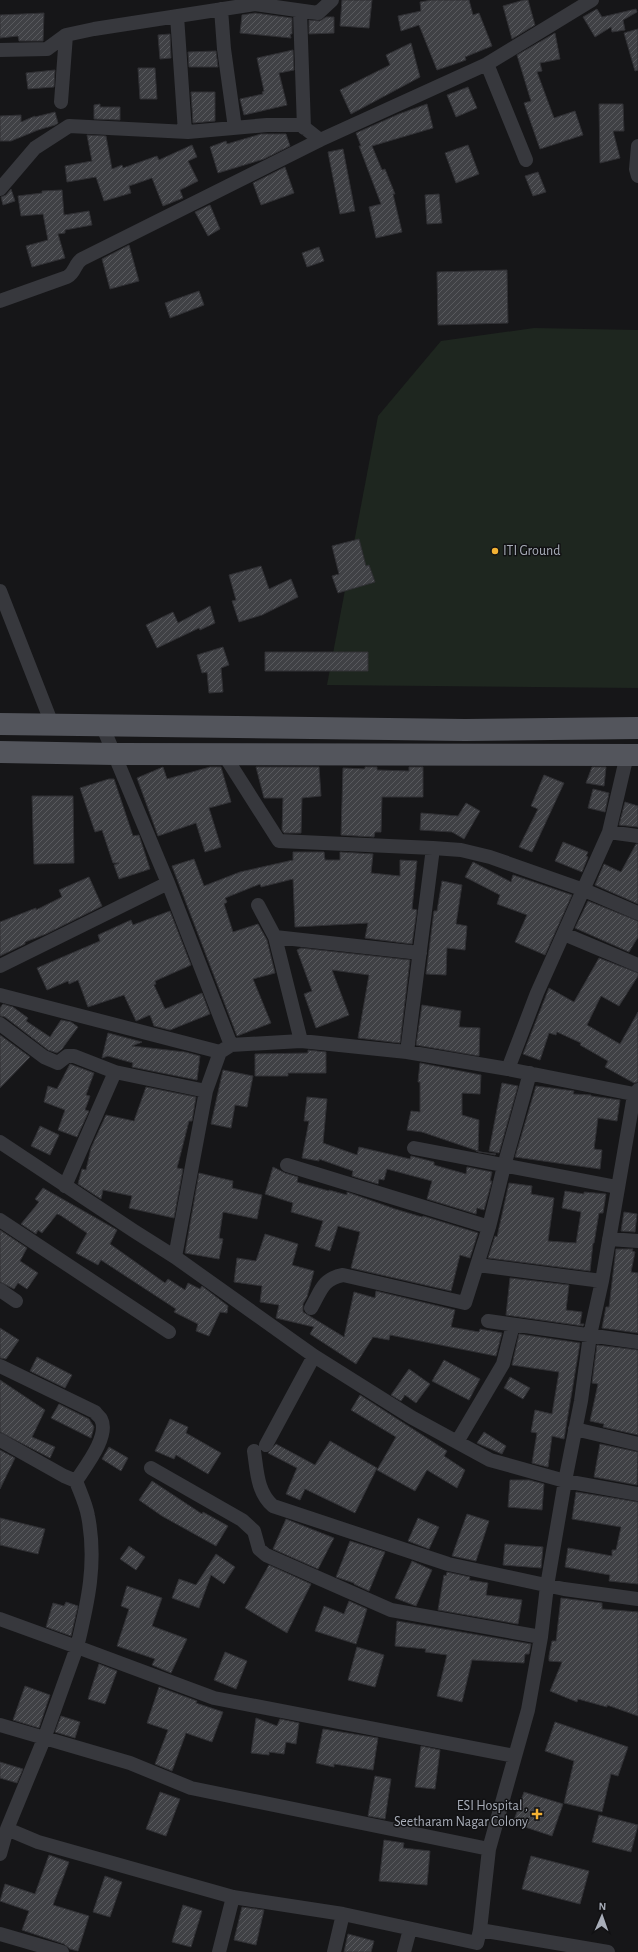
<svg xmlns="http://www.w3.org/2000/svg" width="638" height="1952" viewBox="0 0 638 1952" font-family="'Alegreya Sans',sans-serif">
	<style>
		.green { fill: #1e261f }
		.building { fill: url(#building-hatch); stroke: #303034 }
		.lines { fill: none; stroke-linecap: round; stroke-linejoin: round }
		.minor { stroke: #37383d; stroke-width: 14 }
		.primary { stroke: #53555c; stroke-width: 22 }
		.poi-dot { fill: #f2b134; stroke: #111113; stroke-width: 1.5 }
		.labels { text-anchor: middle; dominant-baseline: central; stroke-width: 3; stroke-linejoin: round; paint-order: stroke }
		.poi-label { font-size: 14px; fill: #a8adb8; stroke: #111113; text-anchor: start }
	</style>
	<defs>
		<pattern id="building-hatch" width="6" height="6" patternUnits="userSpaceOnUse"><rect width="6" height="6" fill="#404145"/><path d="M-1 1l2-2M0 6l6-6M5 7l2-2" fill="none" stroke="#595a5e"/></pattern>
	</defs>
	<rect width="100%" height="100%" fill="#161618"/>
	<!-- green -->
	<path class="green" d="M534,328L638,330V688L327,685L378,416L441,341Z"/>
	<!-- building -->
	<path class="building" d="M342,0H372L369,28L340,26Z
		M432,0H469L473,15L479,13L492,46L465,57L466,60L437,70L419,25L401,31L398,16L421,11L420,2Z
		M524,0H528L535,25L512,39L503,6Z
		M597,9L602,17L636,9L637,12L623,20L625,30L612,32L611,27L595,37L583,17Z
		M44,13L43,41H19L18,36L0,38V15Z
		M255,13L292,18V34H290L291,38L240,33L242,15Z
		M326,17H334V33L309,34V20L320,21Z
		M638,29V70L635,71L624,33Z
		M555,33L560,59L540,63L542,71L537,72L554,118L575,111L583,135L540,149L524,103L531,101L517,55Z
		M170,34L171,58L160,59L158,35Z
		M411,43L420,77L351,114L340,90L390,65L386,55Z
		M293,50L294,70L279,73L287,105L244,115L240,99L263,94L262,92L264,91L257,58Z
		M216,51L218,67H189L188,52Z
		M138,68H155L157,99H140Z
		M55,70L54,87L28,89L26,73Z
		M468,87L477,108L456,117L447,95Z
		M191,92H215V121L193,123Z
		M100,104V107H120V120L94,119V105Z
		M427,104L433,128L372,146L382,170L385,169L395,194H393L402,232L376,238L369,207L381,204L359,146H361L356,133L399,114Z
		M599,104H623L624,131H613L620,158L600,163Z
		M55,112L58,123L55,125L38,130L11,141H0V116L21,115V122L35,116V117Z
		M261,134H286L290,146L264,159L218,173L210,147L226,141L227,144Z
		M87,135L106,136L112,169L122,165L123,168L157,156L159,160L192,145L197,157L188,161L198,181L180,190L183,198L163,206L152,178L129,186L131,193L104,201L96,177L67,182L65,166L92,161Z
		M468,145L479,174L456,183L445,153Z
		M343,149L355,211L340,214L328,152Z
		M285,167L294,193L261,205L253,183Z
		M538,172L546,192L533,196L525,176Z
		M11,189L15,201L3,205L1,197L6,195Z
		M62,190L64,215L89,211L92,225L65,230V233L58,234L65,258L32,267L26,246L48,240L43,214L21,216L18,196L42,193V191Z
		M439,194L442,223L427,224L425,195Z
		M210,205L220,229L208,236L195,212Z
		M129,245L139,281L110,289L102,259Z
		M319,247L324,261L307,267L302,253Z
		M507,270L508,323L438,325L437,272Z
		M199,291L204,305L170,318L165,303Z
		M359,539L366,566L369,565L375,582L338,593L332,576L339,574L332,546Z
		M261,566L269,589L291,579L298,597L262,615L239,622L232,601L236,600L229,575Z
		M210,606L215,623L200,630L199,628L157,648L146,625L173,612L178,623Z
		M223,647L229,665L221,668L223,692L209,693L207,672L202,673L197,655Z
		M265,652H368V671H265Z
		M163,767L167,779L210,767H221L231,802L209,808L221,847L205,852L196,823L158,836L137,778Z
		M256,767H319L321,796L302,798L301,833H284L282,830L283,798H264Z
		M365,767H377V770L409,771V767H423V797H382L381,832H375L374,837L341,835L343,768L365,769Z
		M592,767H606L604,786L586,783Z
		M544,775L564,783L532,852L519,847L538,809L531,806Z
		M109,779H114L133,836L139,835L150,869L119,879L114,865L119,863H113L102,830L95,832L80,788Z
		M593,789L609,793L605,812L588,808Z
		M32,796H73L74,863L34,864Z
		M625,802L638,806V827L619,825Z
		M466,803L480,811L464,839L452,832L420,830L421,813L458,816Z
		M563,842L588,852L586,856L588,857L582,872L555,861Z
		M636,844H638V904L595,885L604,864L621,872Z
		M293,852H324L325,860H340V852L373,854L371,873L400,876V860L417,861L412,909L417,910L412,944L365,938L368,923L295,927L293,879L261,887L260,884L225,898L227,902L224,904L233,932L258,924L267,940L275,973L253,979L271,1023L237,1036L172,866L194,859L204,886L240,872L293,860Z
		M473,862L511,882L513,875L572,895L545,955L515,942L527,915L497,904L500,895L465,877Z
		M89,877L102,906L46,934L25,942V944L0,956V922L36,908V910L62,897L59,890Z
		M442,881L462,885L456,924L467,926L465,950L447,948L446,975L426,974L434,911H437Z
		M588,901L638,921V937L629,952L575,928Z
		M170,911L191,965L155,981L156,984L154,985L165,1009L202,993L210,1014L170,1030L154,1026L150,1015L136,1021L124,995L88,1007L78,980L69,984L68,981L47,990L37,968L100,941L98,935L131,920L133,925Z
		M301,948L410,960L400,1043L358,1038L369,975L332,970L349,1015L316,1028L304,994L312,991L297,950Z
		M599,958L638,973V976L619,1006L601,996L587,1025L620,1044L638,1012V1082L634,1083L605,1067L608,1061L580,1045L581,1043L557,1032L556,1035L549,1033L540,1060L523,1054L549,988L574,1002Z
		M3,1004L13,1007L28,1018L26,1021L50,1037L61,1020L71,1022L78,1027L62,1049L57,1053L48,1050L5,1017L0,1016V1008Z
		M422,1005L461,1011L459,1027L480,1028L479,1056L416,1045Z
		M108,1033L142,1042L132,1046L185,1052L200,1056L197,1080L132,1067L133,1063L108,1056L102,1058Z
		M0,1035L30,1057L0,1088Z
		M308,1050L326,1052V1073H288V1076H255V1054L308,1053Z
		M420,1063L481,1075L480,1094L462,1093V1115L479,1120L478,1152L496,1154L495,1155L476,1151H478L422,1132L407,1130L411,1111L420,1112V1082H418Z
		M70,1064L94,1073L86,1095L90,1096L85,1110L89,1111L77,1137L58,1130L65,1110L44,1102L48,1086L57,1089Z
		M223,1070L253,1076L247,1107L235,1105L231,1128L211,1124Z
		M502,1083L518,1086L499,1153L489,1151Z
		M536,1086L574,1091L573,1094L591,1095V1096L620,1100L617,1121L598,1118L594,1149L602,1150L600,1169L515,1157Z
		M146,1087L196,1097L192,1121H189L177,1168L183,1169L174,1218L129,1208L132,1196L103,1190L101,1199L78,1184L82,1169L86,1170L91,1148L106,1115L134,1121Z
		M307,1097L327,1099L323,1143L357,1155L359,1147L410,1159L411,1156L434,1162V1165L466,1174L467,1167L492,1172L490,1181H492L484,1210L477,1208L476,1214L427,1199L432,1181L387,1169L384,1180L379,1179L378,1184L352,1176L353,1171L319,1159V1161L302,1158L309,1121H304Z
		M40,1126L59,1135L50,1155L31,1146Z
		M273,1167L285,1173L298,1177L297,1182L329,1191V1190L347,1195V1192L395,1209L422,1217L423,1216L478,1233L470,1258L460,1255L451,1291L351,1268L360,1232L338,1226L330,1251L315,1246L323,1221L291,1212L293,1203L265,1194Z
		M199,1173L233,1181L232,1188L262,1195L257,1219L223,1212L219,1238L223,1239L219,1259L185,1253Z
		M509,1183L532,1186L531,1194L554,1198L548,1241L576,1243L581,1212L562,1208L565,1191L584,1194V1192L606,1194L603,1213H599L594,1243H593L590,1271L488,1258L495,1236L497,1237Z
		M43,1188L117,1230L110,1244L165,1283L168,1279L185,1290L188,1283L200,1289L202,1286L228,1306L227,1313L220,1312L209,1336L196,1331L198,1324L174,1312L176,1309L101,1260L98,1265L76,1253L87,1233L60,1215L57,1214L42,1233L38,1230L36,1234L21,1224L39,1202L35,1199Z
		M624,1212L637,1214L635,1232L621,1231Z
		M0,1230L27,1248L20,1261L38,1273L27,1289L18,1283L14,1289L0,1282Z
		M265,1234L298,1244L292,1265L314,1271L307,1297L303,1304V1312L344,1337L354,1292L375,1298L376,1291L455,1310L451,1327L479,1332L480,1329L502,1333L496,1356L390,1335L389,1340L373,1337L356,1364L310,1334L314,1327L276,1318L279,1305L260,1302L262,1286L234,1282L237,1258L256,1261Z
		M616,1249H633L632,1251L635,1252L631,1272L638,1273V1333L602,1328L606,1307H609Z
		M510,1278L569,1285L566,1310L582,1312L580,1324H584L583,1326L506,1315Z
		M0,1328L19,1340L6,1359L0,1358Z
		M519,1334L580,1343L564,1439L552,1436L548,1467L532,1463L537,1433L531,1432L535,1410L552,1414L559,1372L512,1365Z
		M597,1345L638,1350V1435L603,1427L604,1424L590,1421L598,1384L592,1383Z
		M37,1357L72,1375L65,1388L30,1371Z
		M444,1360L480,1379L469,1400L432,1381Z
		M409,1369L430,1384L416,1403L405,1395L401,1401L391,1395Z
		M510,1377L530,1388L523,1399L504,1388Z
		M0,1380L45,1410L32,1437L55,1447L50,1458L0,1432Z
		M360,1395L447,1451L444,1456L465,1470L457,1488L427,1470L415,1491L377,1470L396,1437L351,1410Z
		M59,1404L89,1419L94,1427L91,1438L51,1418Z
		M170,1419L188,1427L186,1433L221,1453L208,1474L176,1455L174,1459L155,1451Z
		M484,1432L506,1446L502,1454L477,1443Z
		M330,1441L377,1468L355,1513L305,1489L300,1500L286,1494L297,1468L268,1453L276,1444L315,1465Z
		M600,1444L638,1452L637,1485L594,1477Z
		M109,1447L128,1458L121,1471L102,1459Z
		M0,1450L15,1458L0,1489Z
		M510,1480H529L544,1484L542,1510L508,1507Z
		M152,1481L202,1514L203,1512L228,1526L216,1546L162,1516L139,1500Z
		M576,1492L638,1502V1584L609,1581L610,1575L565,1567L568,1548L612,1556V1550H616L621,1527L572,1519Z
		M467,1514L489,1521L476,1561L452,1556Z
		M0,1518L45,1529L38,1554L0,1545Z
		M418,1518L439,1527L429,1549L408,1541Z
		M286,1519L334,1538L318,1569L273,1549Z
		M350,1541L385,1552L369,1591L354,1584V1583L336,1577Z
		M505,1544L543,1547L541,1568L503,1565Z
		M129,1546L145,1557L136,1570L120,1559Z
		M216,1554L235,1567L224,1584L211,1575L199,1608L172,1598L179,1579L196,1585Z
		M412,1561L432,1570L416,1606L395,1598Z
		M269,1565L311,1584L287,1633L245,1608Z
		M447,1572L470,1577L469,1580L488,1583L486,1595L522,1600L518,1624L438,1610L444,1575L446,1576Z
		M127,1586L162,1598L152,1626L187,1639L171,1673L152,1665L155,1659L117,1646L129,1609L121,1606Z
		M561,1598L602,1603V1609L638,1612V1716L607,1705V1707L578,1699L577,1702L550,1691L562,1662L549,1661V1656L552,1641H556Z
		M349,1601L367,1609L356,1644L315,1631L324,1606L344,1614Z
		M66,1602L78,1606L71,1636L46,1627L53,1603L64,1606Z
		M397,1621L531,1644L529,1654H525L524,1663L472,1660L462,1702L437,1696L447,1655L425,1652L426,1649L395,1646Z
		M357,1647L384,1655L375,1687L348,1680Z
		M225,1652L247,1661L236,1689L214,1680Z
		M99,1664L117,1671L105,1704L88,1699Z
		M25,1686L50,1695L39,1728L13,1720Z
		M159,1687L197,1701L196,1703L223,1712L212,1742L186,1733L172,1771L155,1764L168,1730L147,1723Z
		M61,1716L80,1722L75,1738L55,1732Z
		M256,1718L277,1726L280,1719L299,1723L296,1744L286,1742L284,1754L269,1752V1755L251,1753Z
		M555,1722L628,1747L618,1776L611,1774L602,1812L564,1803L574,1761L545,1751Z
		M323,1729L378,1738L373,1770L334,1764V1767L316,1763Z
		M421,1746L440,1750L435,1789L415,1787Z
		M0,1762L23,1769L17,1783L0,1778Z
		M375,1776L391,1779L385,1819L368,1816Z
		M160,1792L180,1799L166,1836L146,1829Z
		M524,1792L563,1804L552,1836L513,1823Z
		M599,1815L638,1825L631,1852L592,1842Z
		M384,1840L404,1843L403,1848L430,1851L427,1885L379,1881Z
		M49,1855L69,1862L53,1905L89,1916L78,1951L70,1949L64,1944L22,1930L29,1911L0,1901L5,1884L35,1894Z
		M531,1856L589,1871L580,1904L522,1889Z
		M105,1876L122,1882L110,1917L93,1912Z
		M183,1905L202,1911L191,1947L172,1942Z
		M242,1907L264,1910L256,1945L234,1940Z
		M348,1934L374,1941L371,1952H344Z"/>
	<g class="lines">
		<!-- minor -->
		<path class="minor" d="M221,9L224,49L235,128
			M300,11L304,128
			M177,16L185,132
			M0,50L47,49L66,35L94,29L255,4L318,13L332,0
			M487,64L526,160
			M61,102L66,35
			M638,146L636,169L638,176
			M0,189L35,148L69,126L188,132L267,125H301L320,140L487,64L592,0
			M0,301L67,277C76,272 74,264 82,259L320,140
			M0,591L52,724
			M102,725L168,883L231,1045L301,1041L407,1052L508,1069L638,1095
			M223,753L279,841L433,848L407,1052
			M627,755L609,832L638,836
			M433,848L461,850L490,857L584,890L638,913
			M258,905L275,937L301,1041
			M564,934L638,965
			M275,937L420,953
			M0,966L168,883
			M0,995L220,1052L231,1045
			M0,1024L44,1057L58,1063L67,1056H74L115,1072L206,1091
			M508,1069L537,993L609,832
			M0,1142L134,1231L175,1257L314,1356L411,1417L490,1460L565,1481L638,1494
			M414,1148L617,1187
			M287,1165L489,1227L504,1166L530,1073
			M65,1186L115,1072
			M0,1220L169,1332
			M609,1239L638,1241
			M175,1257L206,1091L220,1052
			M478,1265L602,1281
			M0,1290L16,1301
			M311,1308C321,1291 322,1279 343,1275L465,1303L489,1227
			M488,1321L638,1342
			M0,1366L95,1412C97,1415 100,1417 101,1419C110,1436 85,1467 76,1481
			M575,1429L638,1444
			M0,1440L64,1476L76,1481C80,1492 86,1504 88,1516C97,1562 88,1602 77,1647L0,1619
			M457,1442L503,1364L513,1325
			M266,1445L314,1356
			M254,1451C257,1471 257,1492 273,1506L448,1564L564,1589L638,1599
			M151,1468L242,1520L254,1531L259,1549L266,1555L391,1610L541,1637L528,1710L489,1849L480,1930L608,1952
			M541,1637L547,1586L565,1481L581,1401L590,1335L602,1281L634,1095L638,1090
			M0,1725L130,1763L191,1788L489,1849
			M0,1854L7,1829
			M480,1930L477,1943L343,1914L233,1897L38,1842L7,1829L44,1739L77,1647L214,1698L515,1756
			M0,1934L62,1952
			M219,1952L233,1897
			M334,1952L343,1914
			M404,1952L410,1929"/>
		<!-- primary -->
		<path class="primary" d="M0,724L465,730L638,728
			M0,752L114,754L638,755"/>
	</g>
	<!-- markers -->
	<g class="poi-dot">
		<circle cx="495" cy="551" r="4"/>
		<path d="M535 1808h4v4h4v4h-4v4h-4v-4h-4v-4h4z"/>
	</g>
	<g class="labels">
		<!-- poi labels -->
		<g class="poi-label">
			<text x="503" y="551">ITI Ground</text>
			<text x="528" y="1806" text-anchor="end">ESI Hospital ,<tspan x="528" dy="16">Seetharam Nagar Colony</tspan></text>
		</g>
	</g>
	<!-- north arrow -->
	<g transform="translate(602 1916) rotate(2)" stroke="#111113" stroke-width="3" paint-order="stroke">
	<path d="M0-3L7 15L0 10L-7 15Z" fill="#a8adb8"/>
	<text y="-6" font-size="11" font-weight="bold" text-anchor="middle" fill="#a8adb8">N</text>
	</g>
</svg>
